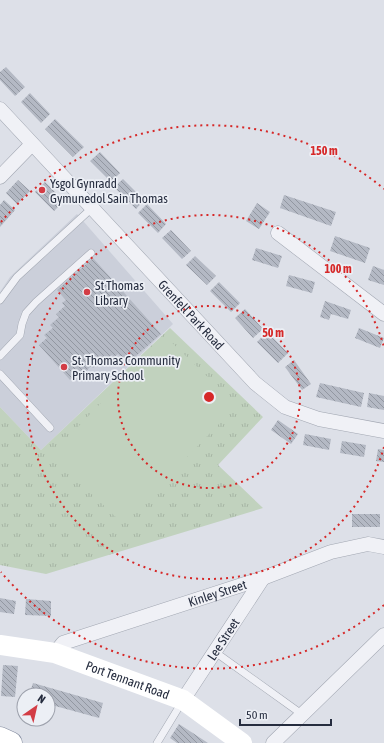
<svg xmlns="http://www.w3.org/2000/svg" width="384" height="743" viewBox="0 0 384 743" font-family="'Asap Condensed',sans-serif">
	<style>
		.built { fill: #cbcfda }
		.grass { fill: url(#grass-tufts) }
		.pitch { fill: #c1d2be }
		.building { fill: url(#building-back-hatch) }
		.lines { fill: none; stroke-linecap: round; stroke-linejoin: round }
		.lane-casing { stroke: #a2a7b2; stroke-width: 8 }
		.street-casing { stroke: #a2a7b2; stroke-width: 15 }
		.highway-casing { stroke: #848c9f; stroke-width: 23 }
		.lane { stroke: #f0f1f6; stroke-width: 7 }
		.street { stroke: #f0f1f6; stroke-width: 14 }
		.secondary { stroke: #fff; stroke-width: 20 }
		.highway { stroke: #fff; stroke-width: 22 }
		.ring { fill: none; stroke: #d62828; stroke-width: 2; stroke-dasharray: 2 4 }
		.poi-dot { fill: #d33c45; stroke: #eceff5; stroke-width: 1.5 }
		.labels { text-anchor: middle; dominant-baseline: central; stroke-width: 3.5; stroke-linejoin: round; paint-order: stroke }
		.poi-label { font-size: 13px; fill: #262d3f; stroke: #eceff5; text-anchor: start }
		.street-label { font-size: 13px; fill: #262d3f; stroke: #eceff5 }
		.centre { fill: #d62828; stroke: #eceff5; stroke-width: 2 }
		.ring-label { font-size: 12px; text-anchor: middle; font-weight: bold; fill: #d62828; stroke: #eceff5; stroke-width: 3.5; stroke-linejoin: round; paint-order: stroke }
	</style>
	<defs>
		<pattern id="grass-tufts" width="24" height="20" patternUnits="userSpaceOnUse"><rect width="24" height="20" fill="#c1d2be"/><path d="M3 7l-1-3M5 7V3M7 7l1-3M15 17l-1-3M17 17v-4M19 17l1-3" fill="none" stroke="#a6b5a4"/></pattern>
		<pattern id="building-back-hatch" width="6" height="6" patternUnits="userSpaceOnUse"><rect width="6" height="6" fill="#b4b9c4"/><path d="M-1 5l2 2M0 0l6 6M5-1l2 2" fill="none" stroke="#9297a1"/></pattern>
	</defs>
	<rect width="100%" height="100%" fill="#dde0e8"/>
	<!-- built -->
	<path class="built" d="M77,214L173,324L41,450L0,407V292L10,277Z"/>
	<!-- grass -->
	<path class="grass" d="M170,328L263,417L218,465L263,508L46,574L0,565V407L41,450Z"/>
	<!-- pitch -->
	<path class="pitch" d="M165,336L237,405L123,524L51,455Z"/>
	<!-- building -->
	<path class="building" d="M6,67L25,87L15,96L0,80V72Z
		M30,93L50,114L41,123L21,102Z
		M55,119L84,147L73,157L45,129Z
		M100,152L120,173L111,182L90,161Z
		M123,179L144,200L136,209L114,187Z
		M18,180L30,191L17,204L6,193Z
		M45,182L64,201L54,211L35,192Z
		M284,195L336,212L331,226L280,208Z
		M4,200L15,210L0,227V205Z
		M257,203L270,212L259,229L246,221Z
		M147,204L166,224L158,233L138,213Z
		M171,230L191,251L182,259L162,238Z
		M335,236L370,248L365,263L330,251Z
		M256,248L282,256L278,268L252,260Z
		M195,256L216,276L207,285L186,265Z
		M93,258L161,334L127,364L118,354L114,357L112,355L103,363L101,361L93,368L91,366L82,375L79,372L70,380L39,345L47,338L44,335L53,328L50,325L59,317L56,314L65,306L62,303L66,300L57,290Z
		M373,266L384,270V285L368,280Z
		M289,275L315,282L312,293L286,286Z
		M219,282L240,303L231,312L210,291Z
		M325,301L351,310L348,319L331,314L329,320L320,317Z
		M245,309L263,329L253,338L235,318Z
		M359,328L384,338L380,348L355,338Z
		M267,332L288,353L278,363L257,342Z
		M294,360L311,384L302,390L285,367Z
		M320,383L364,393L361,407L316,397Z
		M369,393L384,396V410L367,407Z
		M278,420L298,434L291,444L271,430Z
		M305,434L331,439L329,450L303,445Z
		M342,441L366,445L364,457L340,453Z
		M378,449L384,450V462L376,461Z
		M352,514H380V527H352Z
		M0,598L16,601L14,614L0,612Z
		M26,599L51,601V616L25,615Z
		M3,665L18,666L15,697L1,696Z
		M33,683L103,703L99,718L48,704V695H29Z
		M179,724L208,743H177L170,738Z"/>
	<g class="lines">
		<defs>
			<path id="lane" d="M0,300L17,277L92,208
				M0,356L20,335L22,324L26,313L36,302L91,253
				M0,374L50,428
				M215,652L296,710L301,715
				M157,743L182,702"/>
			<g id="street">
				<path id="s1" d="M0,109L255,383L285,407L319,419L384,431"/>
				<path d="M0,177L32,144"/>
				<path d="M278,233L384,314"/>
				<path id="s2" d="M55,653L63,643L263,578L331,552L368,544L384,547"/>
				<path id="s3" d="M183,700L263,578"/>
				<path d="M273,743L384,635"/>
			</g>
			<path id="highway" d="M0,738L11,743"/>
		</defs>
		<!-- lane casing -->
		<use href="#lane" class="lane-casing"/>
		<!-- street casing -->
		<use href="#street" class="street-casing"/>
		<!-- highway casing -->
		<use href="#highway" class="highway-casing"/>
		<!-- lane -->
		<use href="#lane" class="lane"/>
		<!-- street -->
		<use href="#street" class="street"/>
		<!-- secondary -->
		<path class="secondary" id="s4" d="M0,645L55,653L183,700L242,743"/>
		<!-- highway -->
		<use href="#highway" class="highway"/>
	</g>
	<!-- distance rings -->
	<g class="ring">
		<circle cx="209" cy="397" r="91"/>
		<path d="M384 447A182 182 0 1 1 384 347"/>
		<path d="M384 605A272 272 0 0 1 1 572M1 222A272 272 0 0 1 384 189"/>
	</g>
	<!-- markers -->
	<g class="poi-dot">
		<circle cx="42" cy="190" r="4"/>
		<circle cx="87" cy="292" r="4"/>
		<circle cx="64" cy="367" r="4"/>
	</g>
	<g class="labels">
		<!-- poi labels -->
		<g class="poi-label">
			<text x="50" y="183">Ysgol Gynradd<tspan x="50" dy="15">Gymunedol Sain Thomas</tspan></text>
			<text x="95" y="285">St Thomas<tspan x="95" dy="15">Library</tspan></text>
			<text x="72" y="360">St. Thomas Community<tspan x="72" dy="15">Primary School</tspan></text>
		</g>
		<!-- street labels -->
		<g class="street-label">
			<text stroke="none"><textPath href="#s1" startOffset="281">Grenfell Park Road</textPath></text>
			<text stroke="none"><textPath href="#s2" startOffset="175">Kinley Street</textPath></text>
			<text stroke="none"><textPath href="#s3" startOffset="73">Lee Street</textPath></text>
			<text stroke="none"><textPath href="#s4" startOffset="133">Port Tennant Road</textPath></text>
		</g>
	</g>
	<circle cx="209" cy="397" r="6" class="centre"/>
	<g class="ring-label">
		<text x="324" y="155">150 m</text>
		<text x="338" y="273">100 m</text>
		<text x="273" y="337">50 m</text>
	</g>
	<!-- north arrow -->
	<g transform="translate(36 707) rotate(34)"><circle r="19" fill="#eceff5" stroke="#9da1ac"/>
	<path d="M0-3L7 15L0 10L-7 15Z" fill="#d33c45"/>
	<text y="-6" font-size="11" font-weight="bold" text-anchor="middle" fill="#262d3f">N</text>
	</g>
	<!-- scale -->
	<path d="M240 719v6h91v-6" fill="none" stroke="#262d3f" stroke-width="2"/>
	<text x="246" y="719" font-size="12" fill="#262d3f" stroke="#eceff5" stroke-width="3" paint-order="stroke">50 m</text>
</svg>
